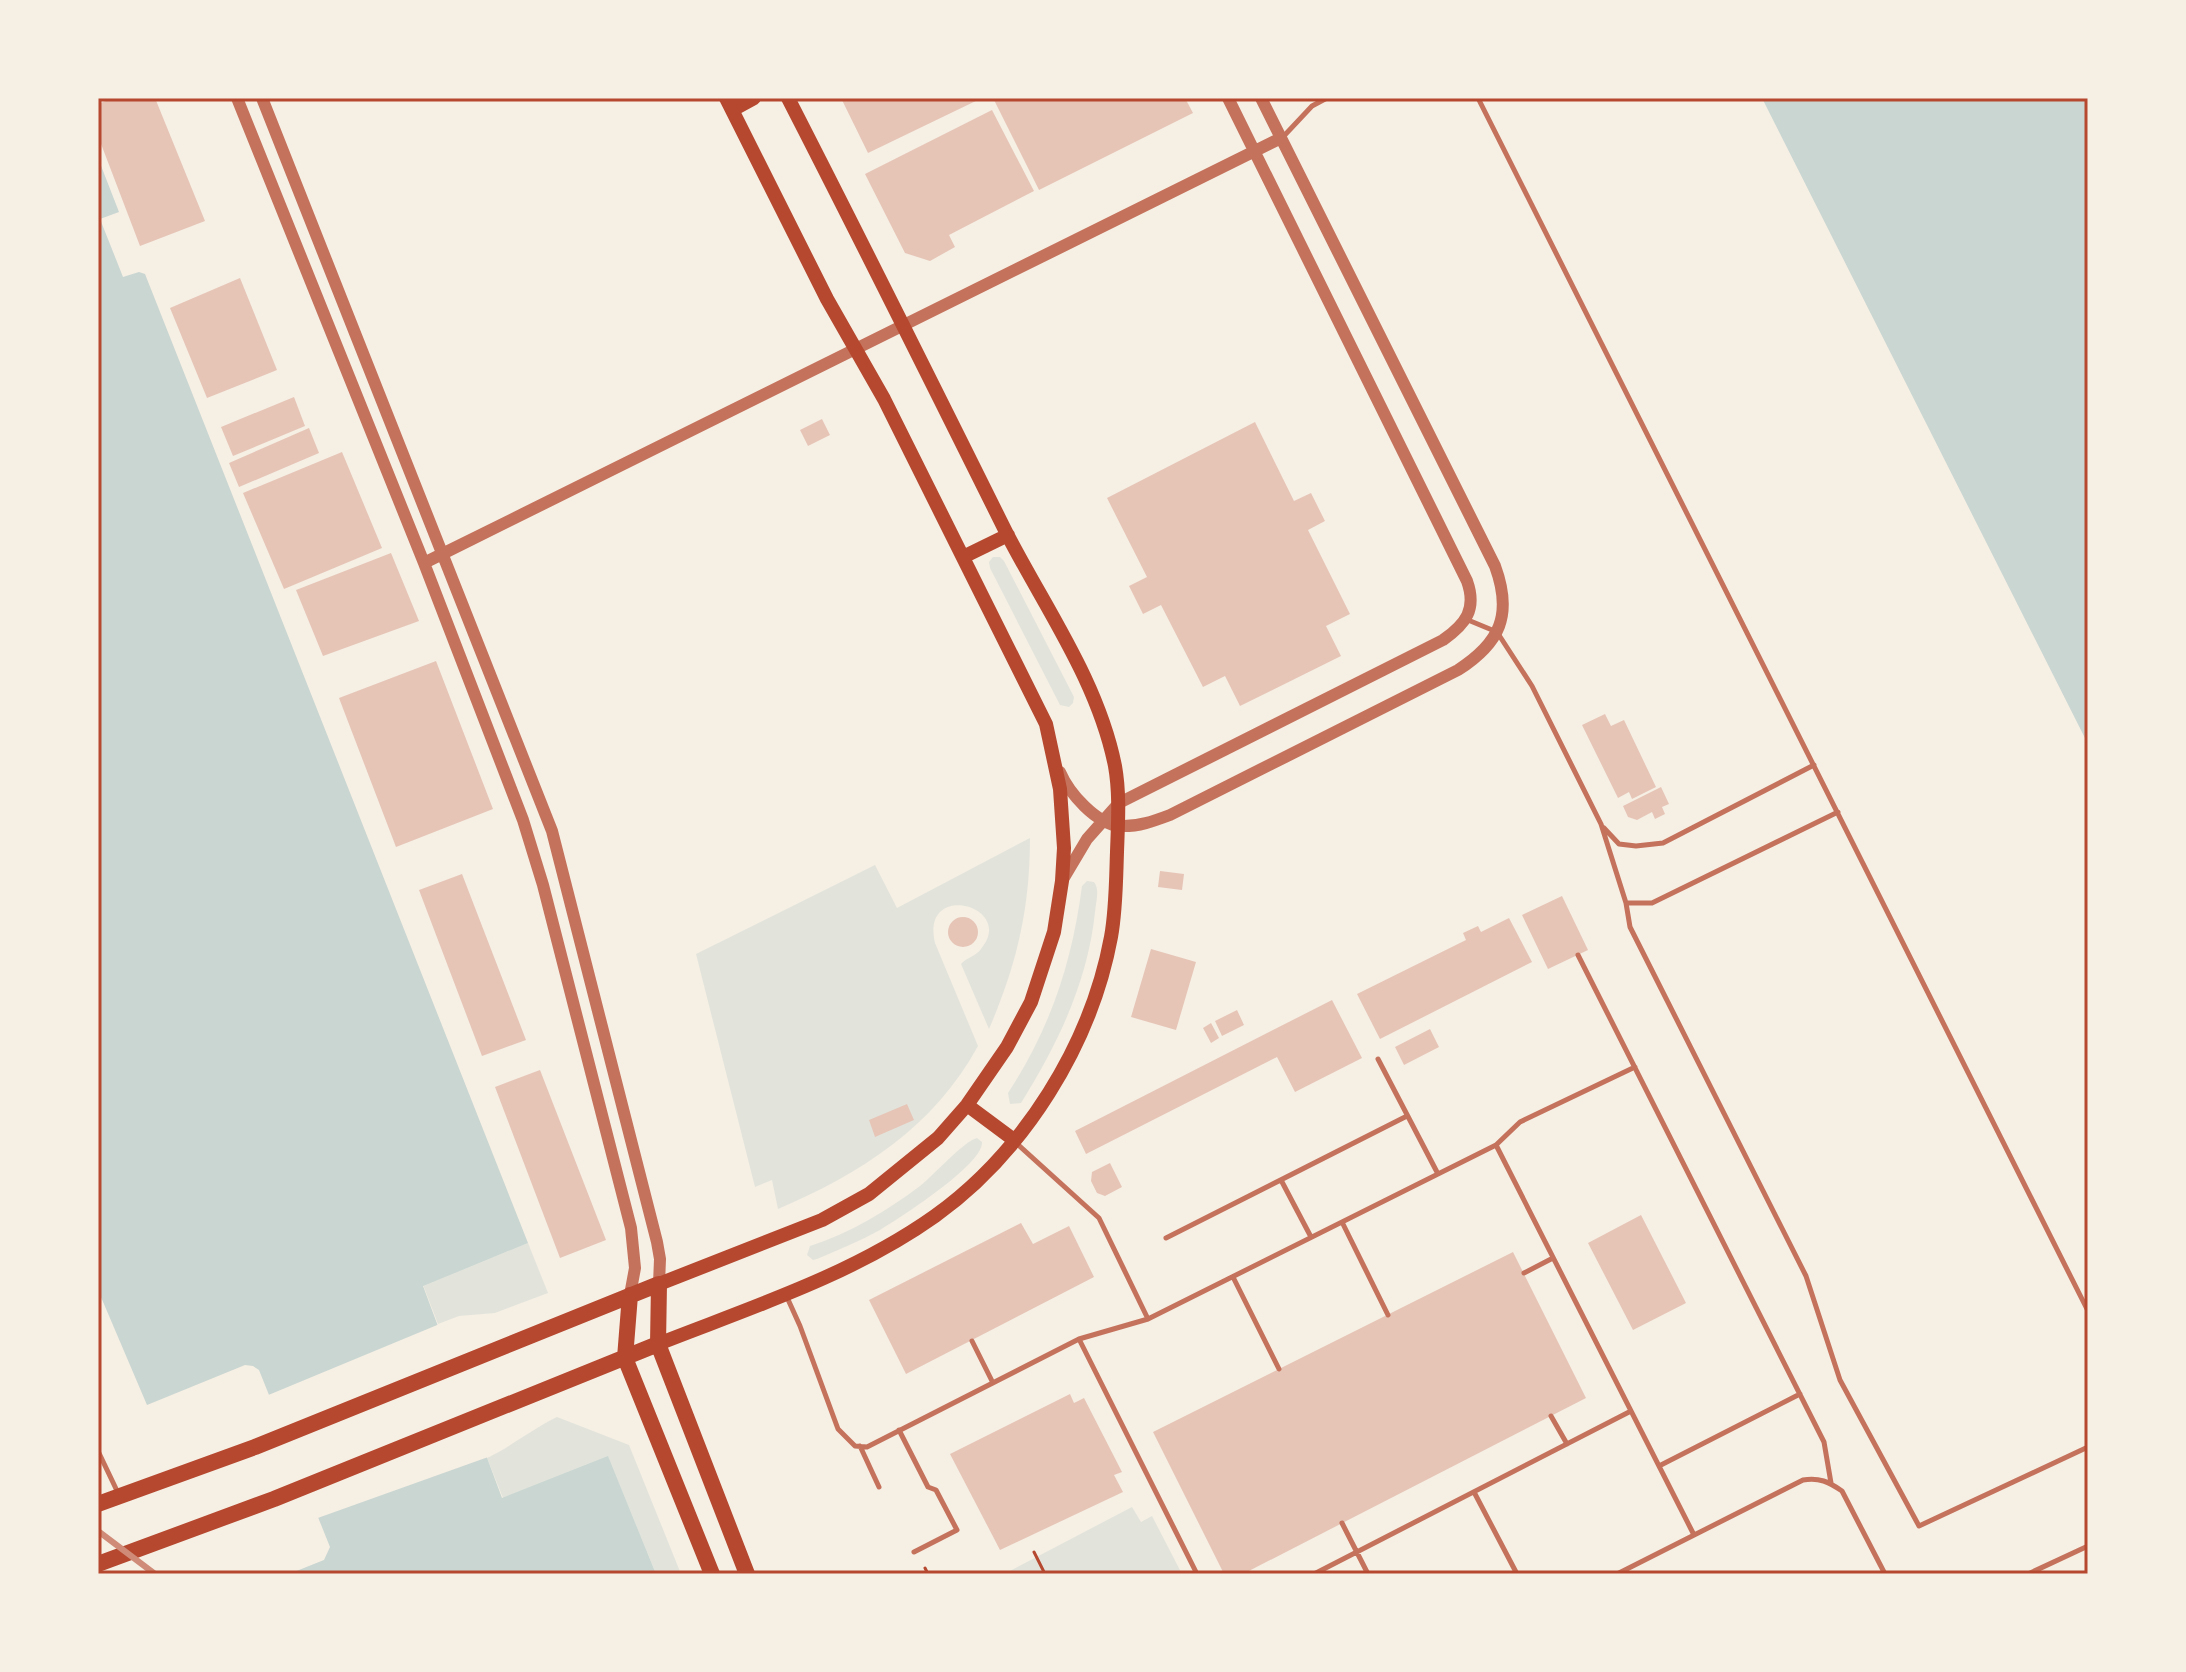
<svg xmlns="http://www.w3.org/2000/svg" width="2186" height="1672" viewBox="0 0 2186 1672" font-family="'Alegreya Sans',sans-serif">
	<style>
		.green { fill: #e2e4dc }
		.water { fill: #c9d6d2 }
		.pier { fill: #f6efe4 }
		.building { fill: #e6c5b7 }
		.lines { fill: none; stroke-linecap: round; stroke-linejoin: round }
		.path { stroke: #b5482f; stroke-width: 3 }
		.service { stroke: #c5725c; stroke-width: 5 }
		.tertiary { stroke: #c5725c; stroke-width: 12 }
		.secondary { stroke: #b5482f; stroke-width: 14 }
		.primary { stroke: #b5482f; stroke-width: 16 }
		.rail { stroke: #cf8b77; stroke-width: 6 }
		.neatline { fill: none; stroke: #b5482f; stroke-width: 3 }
	</style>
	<rect width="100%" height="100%" fill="#f6efe4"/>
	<!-- green -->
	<path class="green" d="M993,557H1000L1004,561L1074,697L1073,703L1069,707L1060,705L990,568L989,562Z
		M1030,838C1030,908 1017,964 989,1029L961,964C966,958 976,956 981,949C1017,906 920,880 935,943L978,1046C934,1127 860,1174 778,1209L772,1180L755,1187L696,954L875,865L897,908Z
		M1087,881L1094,882C1100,890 1096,901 1095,912C1088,981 1058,1044 1021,1103L1010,1104L1008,1093C1050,1029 1072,963 1082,886Z
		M977,1138L982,1142C984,1164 900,1218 880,1230C860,1241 838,1250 817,1259L813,1260L807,1255L810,1246C850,1233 887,1211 920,1186C934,1175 964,1141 977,1138Z
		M528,1243L548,1293L495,1313L459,1316L438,1324L423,1285Z
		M557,1417L629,1445L681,1574H656L608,1457L503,1498L487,1458C512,1446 532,1429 557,1417Z
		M1132,1507L1141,1522L1152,1516L1182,1574H1004Z"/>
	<!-- water -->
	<path class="water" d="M1762,98H2088V744Z
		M98,158L119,212L100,219L123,277L139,272L145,274L528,1243L423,1286L502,1498L608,1456L656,1574H289L324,1560L330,1547L259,1370L253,1366L245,1365L147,1405L98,1290Z"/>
	<!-- pier -->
	<path class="pier" d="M442,1323L491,1456L315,1519L266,1396Z"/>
	<!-- building -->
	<path class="building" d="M113,98H155L205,221L140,246L98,136V104Z
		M841,98H982L868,153Z
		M993,98H1185L1193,113L1039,190Z
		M992,110L1034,191L949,235L955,247L930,261L905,253L865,174Z
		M240,278L277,370L207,398L170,308Z
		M294,397L305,426L233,456L221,427Z
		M822,419L830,435L808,446L800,430Z
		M1255,422L1294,501L1311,493L1325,521L1308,530L1350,614L1326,626L1341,656L1240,706L1225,676L1203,687L1161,605L1143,614L1129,586L1147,577L1107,498Z
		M309,428L319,453L239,487L229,463Z
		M342,452L382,548L284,589L243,493Z
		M391,553L419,621L323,656L296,590Z
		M436,661L493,809L396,847L339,698Z
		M1605,714L1611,726L1624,720L1656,787L1632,799L1629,792L1618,798L1582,725Z
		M1661,787L1669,804L1662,807L1665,814L1655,819L1652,812L1637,820L1628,817L1623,806Z
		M1160,871L1184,874L1182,890L1158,887Z
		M462,874L526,1040L482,1056L419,890Z
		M1562,896L1588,950L1548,969L1522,915Z
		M948 932a15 15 0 1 1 30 0a15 15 0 1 1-30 0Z
		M1509,918L1532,962L1380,1039L1357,994L1466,940L1463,933L1478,926L1481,932Z
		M1151,949L1196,962L1176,1030L1131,1017Z
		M1332,1000L1362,1058L1295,1092L1277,1057L1086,1154L1075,1131Z
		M1237,1010L1244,1025L1222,1036L1215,1021Z
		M1211,1023L1219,1038L1211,1043L1203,1028Z
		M1430,1029L1439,1047L1404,1065L1395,1047Z
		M540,1070L606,1240L560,1258L495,1087Z
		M907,1104L914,1120L875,1137L869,1120Z
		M1110,1163L1122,1187L1105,1196L1097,1193L1091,1181L1092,1172Z
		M1641,1215L1686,1303L1633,1330L1588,1243Z
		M1021,1223L1033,1244L1069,1226L1094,1277L906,1374L869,1300Z
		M1513,1252L1586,1398L1243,1574H1224L1153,1432Z
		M1070,1394L1074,1403L1084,1398L1122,1472L1114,1475L1123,1492L1000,1550L950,1454Z"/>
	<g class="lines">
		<!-- path -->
		<path class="path" d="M1034,1552L1045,1574
			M925,1568L928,1574"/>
		<!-- service -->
		<path class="service" d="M1478,98L2088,1311
			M1282,138L1312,106L1327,98
			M1468,620L1497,632L1532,686L1601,824L1626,903L1630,927L1806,1276L1840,1380L1919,1526L2088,1447
			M1604,828L1619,844L1636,846L1663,843L1814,765
			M1626,903H1652L1838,812
			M1578,955L1824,1442L1831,1483
			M1378,1059L1438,1174
			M1014,1141L1099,1218L1148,1319
			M1496,1145L1694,1535
			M1281,1180L1311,1237
			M1342,1222L1388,1315
			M1166,1238L1407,1116
			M1524,1273L1553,1258
			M1233,1277L1279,1369
			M786,1295L800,1326L838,1429L855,1446L867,1447L1079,1339L1148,1319L1496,1145L1520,1122L1635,1067
			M1079,1339L1197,1574
			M972,1341L993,1383
			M1551,1416L1567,1444
			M899,1430L928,1487L936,1490L957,1530L914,1552
			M860,1446L879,1487
			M98,1451L119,1495
			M1659,1466L1800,1394
			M1474,1492L1517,1574
			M1342,1523L1368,1574
			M1314,1574L1631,1411
			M1617,1574L1803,1480C1819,1477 1829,1482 1842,1491L1885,1574
			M2028,1574L2088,1546"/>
		<!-- tertiary -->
		<path class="tertiary" d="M237,98L424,563L523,820L543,885L631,1228L635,1268L630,1295
			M262,98L552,831L657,1242L660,1259L659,1284
			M424,563L1281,138
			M1060,772C1069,793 1096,824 1120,826C1138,827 1154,821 1170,815L1458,670C1500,643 1513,615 1495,566L1261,98
			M1062,881L1087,839L1119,803L1443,640C1466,624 1477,609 1467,581L1228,98"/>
		<!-- secondary -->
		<path class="secondary" d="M732,110L754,98
			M963,557L1008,535
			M967,1105L1014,1140
			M659,1284L822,1220L869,1194L938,1138L967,1105L1007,1047L1031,1002L1054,932L1062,881L1064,848L1060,789L1046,724L884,399L827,299L726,98
			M658,1344C752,1307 852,1275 935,1216C1024,1152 1091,1045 1111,937C1116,910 1116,880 1117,852C1118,823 1120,794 1115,766C1098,681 1045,608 1006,532C934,387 862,242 788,98"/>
		<!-- primary -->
		<path class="primary" d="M630,1295L625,1358L712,1574
			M98,1504L255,1447L659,1284L658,1344L747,1574
			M98,1564L274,1499L658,1344"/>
		<!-- rail -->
		<path class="rail" d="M98,1531L155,1574"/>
	</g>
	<!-- border -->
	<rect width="2186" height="1672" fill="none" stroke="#f6efe4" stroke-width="200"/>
	<rect x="100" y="100" width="1986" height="1472" class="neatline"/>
</svg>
